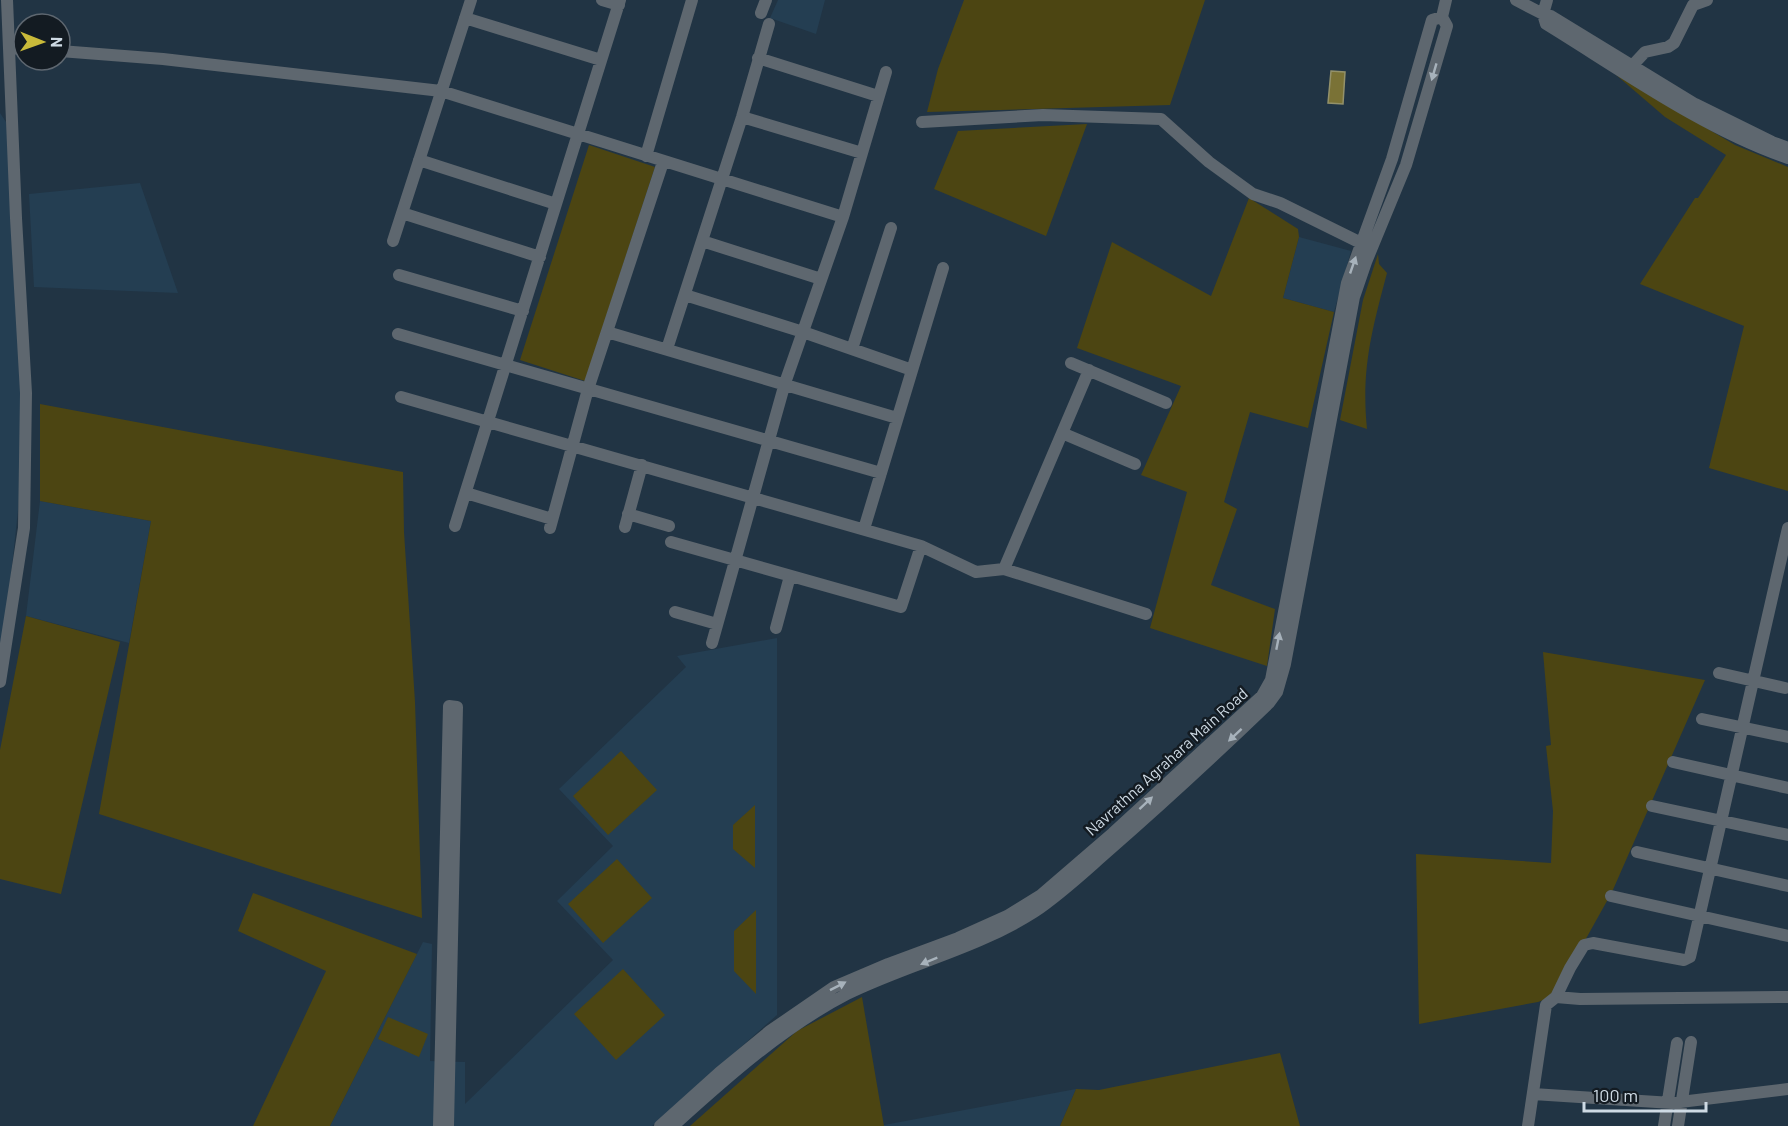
<svg xmlns="http://www.w3.org/2000/svg" width="1788" height="1126" viewBox="0 0 1788 1126" font-family="Barlow,sans-serif">
	<style>
		.built { fill: #243e52 }
		.green { fill: #4c4512 }
		.water { fill: #7a7236; stroke: #93916a; stroke-width: 1.5 }
		.lines { fill: none; stroke-linecap: round; stroke-linejoin: round }
		.minor { stroke: #5e676f; stroke-width: 12 }
		.oneway { fill: #a7b2bb }
		.labels { text-anchor: middle; dominant-baseline: central; stroke-width: 5; stroke-linejoin: round; paint-order: stroke }
		.street-label { font-size: 16px; fill: #cedae4; stroke: #131b22 }
	</style>
	<rect width="100%" height="100%" fill="#213444"/>
	<!-- built -->
	<path class="built" d="M778,0H825L816,34L770,18Z
		M0,113L10,128L21,401L20,492L7,612L0,649Z
		M140,183L178,293L34,287L29,194Z
		M1299,237L1351,251L1334,312L1283,298Z
		M40,501L151,521L129,643L26,616Z
		M777,638V1015L652,1126H330L423,942L432,944L430,1061L465,1062V1104L613,960L557,901L613,846L559,789L686,667L677,656Z
		M1076,1089L1060,1126H884V1125Z"/>
	<!-- green -->
	<path class="green" d="M964,0H1205L1170,105L927,112L938,69Z
		M1615,74L1735,145L1788,167V491L1709,468L1744,326L1640,284L1695,198H1698L1726,155L1665,117Z
		M1087,124L1046,236L934,189L958,131Z
		M589,145L655,167L585,381L520,360Z
		M1249,198L1298,229L1299,237L1283,298L1334,312L1308,428L1250,412L1224,502L1237,509L1211,585L1275,609L1267,666L1150,628L1187,492L1141,475L1181,386L1077,348L1112,242L1211,296Z
		M1378,254L1379,264L1387,273C1372,330 1361,369 1367,429L1340,420L1363,300Z
		M40,404L403,472L404,532L415,702L422,918L99,814L151,521L40,501Z
		M26,616L120,642L61,894L0,879V750Z
		M1543,652L1705,680L1612,892L1554,996L1538,1002L1419,1024L1416,854L1551,863L1553,811L1546,746L1551,745Z
		M621,751L657,790L608,835L573,796Z
		M755,805V868L733,849V825Z
		M617,859L652,898L603,943L568,904Z
		M253,893L417,954L330,1126H253L326,971L238,931Z
		M756,910V994L734,971V931Z
		M623,969L665,1015L616,1060L574,1014Z
		M862,997L884,1126H690L797,1031Z
		M388,1017L428,1034L419,1057L378,1039Z
		M1280,1053L1300,1126H1060L1076,1089L1099,1090Z"/>
	<!-- water -->
	<path class="water" d="M1331,71L1345,72L1343,104L1328,103Z"/>
	<g class="lines">
		<!-- minor -->
		<path class="minor" d="M602,0L619,5
			M1516,0L1543,14L1551,16L1695,104L1772,142L1788,148
			M1547,0L1543,14L1546,24C1621,70 1705,130 1788,158
			M761,13L766,0
			M465,18L601,60
			M9,48L24,49
			M60,51L163,59L441,91L843,217
			M758,58L878,96
			M1632,66L1645,52L1668,47L1674,43L1693,5L1707,0
			M742,117L862,153
			M922,122L1043,115L1161,119L1209,162L1253,194L1280,203L1361,243
			M646,156L692,0
			M419,160L556,204
			M402,213L540,257
			M393,241L471,0
			M702,241L821,279
			M399,275L523,311
			M685,295L803,332L912,370
			M607,332L897,418
			M398,334L881,473
			M667,349L742,117L769,24
			M852,349L891,228
			M1071,363L1166,403
			M401,397L921,546L976,572L1004,569L1146,614
			M1062,433L1135,464
			M466,493L552,519
			M628,514L669,526
			M455,526L620,0
			M625,527L642,465
			M550,528L588,389L663,162
			M864,529L943,268
			M671,542L901,607L921,546
			M1004,569L1089,370
			M675,612L717,624
			M776,628L790,576
			M712,643L785,383L843,217L886,72
			M1719,673L1785,688
			M0,682L24,528L26,393L16,218L7,0
			M1702,719L1788,737
			M1673,762L1788,788
			M1652,806L1788,835
			M1637,852L1788,886
			M1611,896L1788,936
			M1556,997L1580,999L1788,997
			M1533,1094L1672,1103L1788,1089
			M439,1126L449,706L457,707L448,1126
			M660,1126L719,1073L770,1031L834,987L888,964L958,938L1007,916L1041,895L1113,833L1262,696L1271,680L1347,283L1392,159L1432,20L1442,17
			M673,1126C726,1078 783,1027 847,994C908,964 976,949 1034,912C1061,894 1084,872 1108,851C1163,803 1216,754 1269,703L1277,692L1285,664L1354,297L1366,262L1406,165L1447,26L1442,17L1446,0
			M1528,1126L1546,1005L1556,997L1570,968L1584,945L1593,943L1684,960L1690,957L1788,528
			M1664,1126L1677,1043
			M1678,1126L1691,1042"/>
	</g>
	<!-- one-way arrows -->
	<defs><path id="oneway-solid" d="M-6-.8H1V-3.2L6.5 0L1 3.2V.8H-6Z" transform="scale(1.5)"/></defs>
	<g class="oneway">
		<use href="#oneway-solid" transform="translate(1434 72) rotate(106)"/>
		<use href="#oneway-solid" transform="translate(1353 265) rotate(-71)"/>
		<use href="#oneway-solid" transform="translate(1278 641) rotate(-79)"/>
		<use href="#oneway-solid" transform="translate(1235 735) rotate(137)"/>
		<use href="#oneway-solid" transform="translate(1146 803) rotate(-43)"/>
		<use href="#oneway-solid" transform="translate(929 961) rotate(158)"/>
		<use href="#oneway-solid" transform="translate(838 986) rotate(-27)"/>
	</g>
	<g class="labels">
		<!-- street labels -->
		<g class="street-label">
			<text transform="translate(1166 761) rotate(-42)">Navrathna Agrahara Main Road</text>
		</g>
	</g>
	<!-- north arrow -->
	<g transform="translate(42 42) rotate(91)"><circle r="28" fill="#131b22" stroke="#5e6770" stroke-width="1.5"/>
	<path d="M0-4.5L10 22L0 15L-10 22Z" fill="#c9ba3a"/>
	<text y="-9" font-size="16" font-weight="bold" text-anchor="middle" fill="#cedae4">N</text>
	</g>
	<!-- scale -->
	<path d="M1584 1102v9h122v-9" fill="none" stroke="#cedae4" stroke-width="3"/>
	<text x="1593" y="1102" font-size="18" fill="#cedae4" stroke="#131b22" stroke-width="4.5" paint-order="stroke">100 m</text>
</svg>
